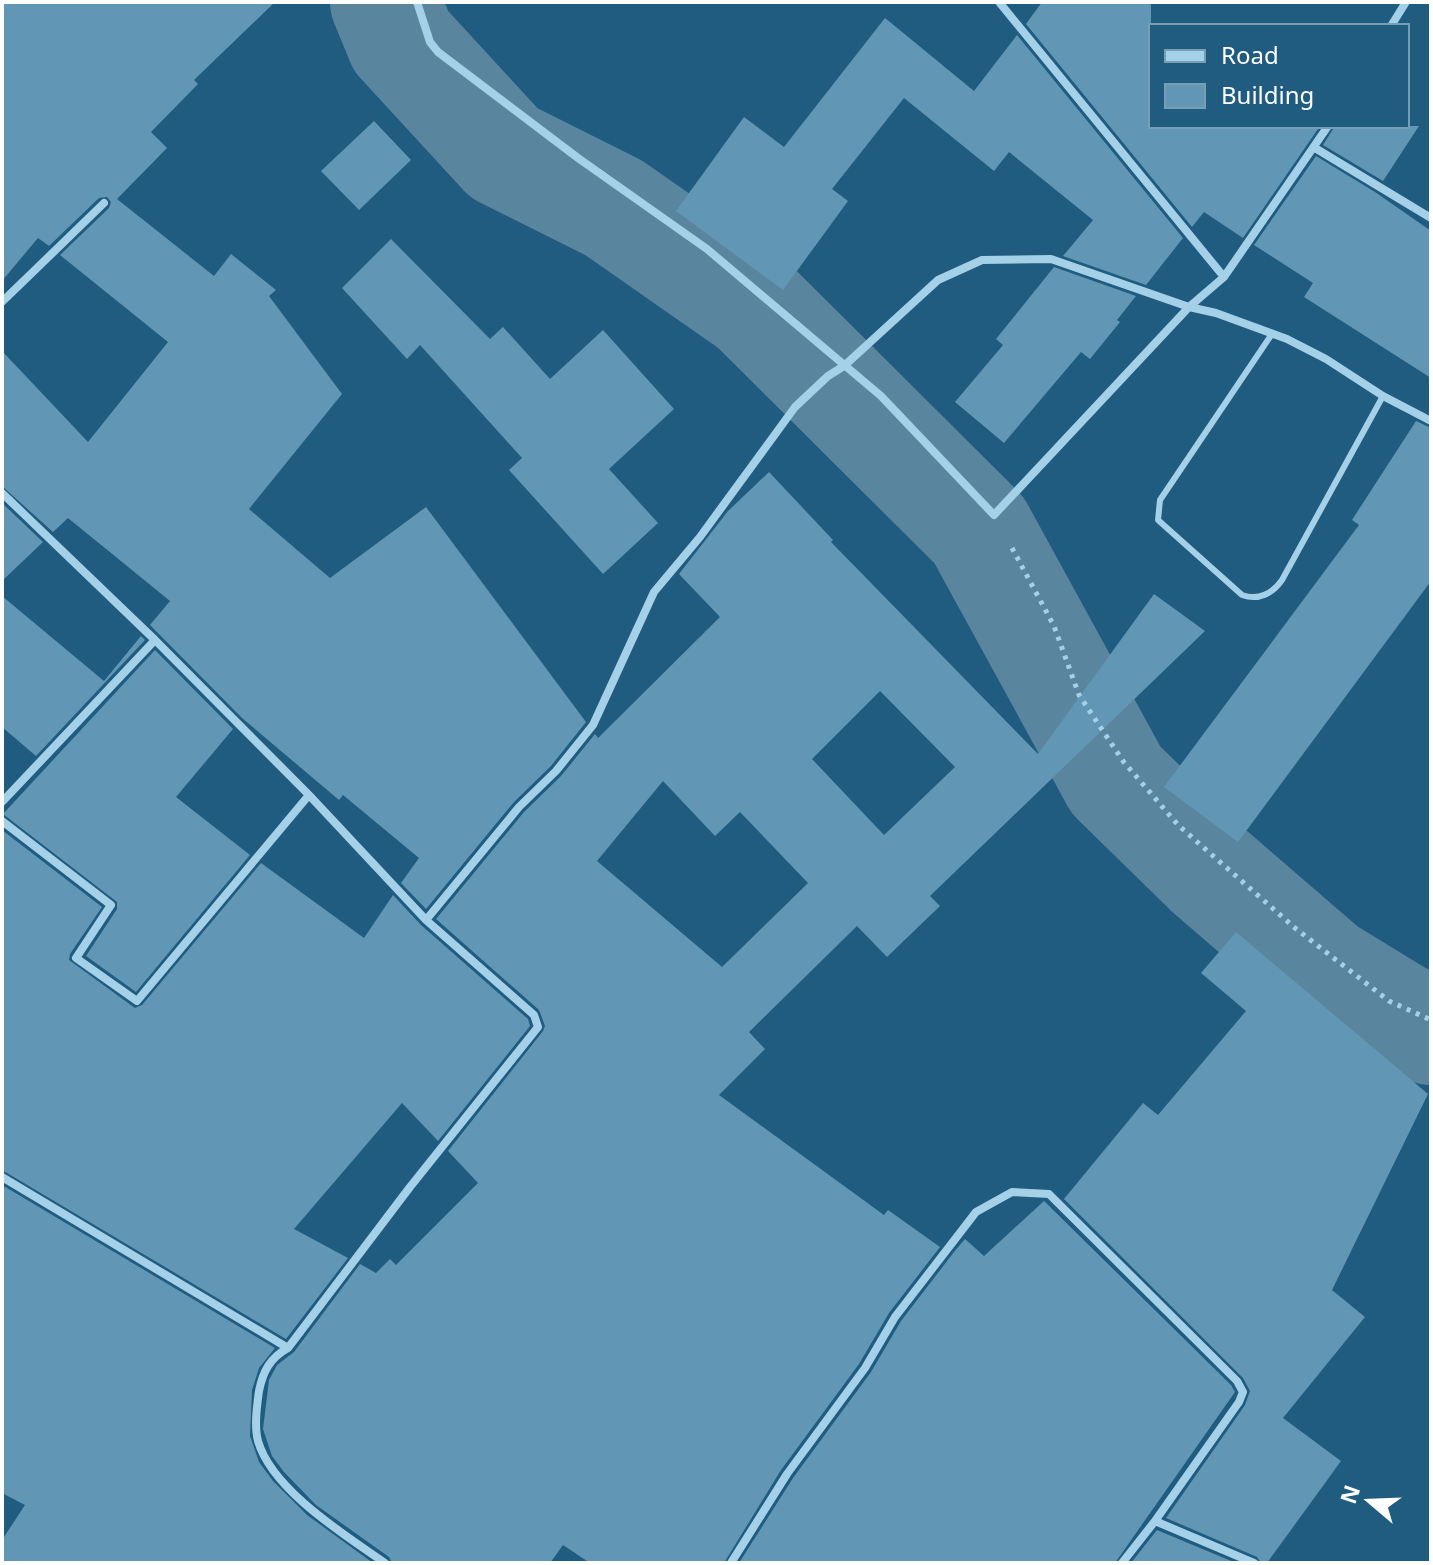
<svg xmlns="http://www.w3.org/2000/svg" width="1433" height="1565" viewBox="0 0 1433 1565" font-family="'Noto Sans',sans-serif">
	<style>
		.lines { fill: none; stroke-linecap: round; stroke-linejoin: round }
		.river { stroke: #5a859e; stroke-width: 110 }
		.building { fill: #6197b5; fill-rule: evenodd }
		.path { stroke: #a4d0e8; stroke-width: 5; stroke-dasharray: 4 6; stroke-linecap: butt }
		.lane { stroke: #a4d0e8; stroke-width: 6 }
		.street { stroke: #a4d0e8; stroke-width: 8 }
	</style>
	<rect width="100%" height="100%" fill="#1f5c7f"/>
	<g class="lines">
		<!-- river -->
		<path class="river" d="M385,2L401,41L504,153L614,208L754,306L979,530L1116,780L1208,870L1325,971L1400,1017L1431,1030"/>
	</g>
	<!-- building -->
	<path class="building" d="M2,2H275L194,80L198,84L151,132L167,148L117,199L214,276L231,254L276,290L269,296L342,394L249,509L330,578L426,507L586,722L551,766L514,802L426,909L401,883L419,858L343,795L339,800L242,718L150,625L170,601L68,518L53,532L2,486V351L88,442L168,342L60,255L109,208L111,202L107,197L99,198L49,246L38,238L2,281Z
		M1042,2H1151V126H1320L1243,238L1204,212L1192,227L1026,24Z
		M885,18L974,91L1017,35L1183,238L1146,285L1063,256L1093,220L1009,152L994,171L904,98L832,189L848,201L783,290L676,211L744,117L784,147Z
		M374,121L411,160L359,210L321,171Z
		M1335,126H1419L1383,181L1323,145Z
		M1316,156L1375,192L1431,231V378L1304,297L1313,283L1254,245Z
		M391,239L490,339L503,327L550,379L603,330L674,409L609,469L658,523L603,574L509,470L522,458L420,345L407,359L342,288Z
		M1054,267L1136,296L1117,320L1120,322L1090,359L1081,352L1004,443L955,402L1003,345L996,339Z
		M1416,421L1431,428V581L1238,842L1164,787L1359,525L1352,520Z
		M769,472L833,540L831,542L1038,754L1154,594L1205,631L930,896L940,906L887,957L857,926L749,1032L765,1049L719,1095L884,1215L888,1210L940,1247L889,1313L859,1364L781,1470L724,1563H590L563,1545L550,1563H392L389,1557L316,1505L284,1472L272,1456L263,1429L269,1380L277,1365L294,1352L360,1264L376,1273L390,1259L396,1265L478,1183L448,1151L543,1031L545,1026L539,1010L436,919L524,812L561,776L595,734L598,738L720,617L679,574L728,511ZM880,691L955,767L884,835L812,759ZM663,781L715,836L740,812L808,883L722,967L597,861Z
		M2,503L43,542L2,581Z
		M2,596L104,681L141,636L145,640L36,756L2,727Z
		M155,650L233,729L176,797L250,855L136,992L86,956L117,909V902L3,814Z
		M2,830L102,907L70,954L69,960L135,1008L142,1005L261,863L364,938L393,895L421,925L528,1019L530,1026L438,1141L402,1103L294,1229L348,1258L286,1339L2,1170Z
		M1236,932L1428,1094L1332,1290L1365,1317L1283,1418L1341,1461L1267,1563H1261L1257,1557L1166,1518L1245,1405L1250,1391L1243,1378L1064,1199L1143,1103L1158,1115L1246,1011L1201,973Z
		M2,1185L275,1348L259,1368L252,1390L250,1436L259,1462L273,1481L307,1515L373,1563H2V1540L25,1505L2,1493Z
		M1044,1201L1231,1385L1235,1392L1115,1563H739L793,1478L871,1372L901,1321L954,1252L965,1239L984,1256Z
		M1157,1530L1236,1563H1131Z"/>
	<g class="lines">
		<!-- path -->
		<path class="path" d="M1012,548L1054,626L1079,695L1123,761L1178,825L1295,928L1389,1001L1431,1020"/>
		<!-- lane -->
		<path class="lane" d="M1272,334L1160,500L1158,520L1242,595C1259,601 1273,593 1282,580L1383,396"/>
		<!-- street -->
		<path class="street" d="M417,2L430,42L438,52L578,158L707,249L881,396L994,515L1189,307L1216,313L1287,339L1326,359L1383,396L1431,421
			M999,2L1224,277
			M1391,26L1406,2
			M1315,148L1431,218
			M2,302L104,203
			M2,493L155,640L309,795L426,920L534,1015L538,1027L410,1187L288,1348C270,1358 263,1371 259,1391C257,1406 254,1426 258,1441C272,1490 345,1535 385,1563
			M2,802L155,640
			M2,821L111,905L76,958L137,1001L309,795
			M426,920L519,807L556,771L593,725L654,592L700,537L795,407L828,376L844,366L938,280L982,260L1051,259L1189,307L1224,277L1328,126
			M2,1177L288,1348
			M731,1563L787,1474L865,1368L895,1317L976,1212L1012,1192L1049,1194L1237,1381L1243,1392L1239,1402L1155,1521
			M1122,1563L1155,1521L1254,1563"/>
	</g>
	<!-- border -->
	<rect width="1433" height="1565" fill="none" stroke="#ffffff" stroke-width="8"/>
	<!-- legend -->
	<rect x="1149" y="24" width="260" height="104" fill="#1f5c7f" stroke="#799db2" stroke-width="2"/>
	<rect x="1165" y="50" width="40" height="12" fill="#a4d0e8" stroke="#799db2" stroke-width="2"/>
	<text x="1221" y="64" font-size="24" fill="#ffffff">Road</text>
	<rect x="1165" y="84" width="40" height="24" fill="#6197b5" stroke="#799db2" stroke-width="2"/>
	<text x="1221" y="104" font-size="24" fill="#ffffff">Building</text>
	<!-- north arrow -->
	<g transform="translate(1369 1501) rotate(289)" stroke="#1f5c7f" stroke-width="6" paint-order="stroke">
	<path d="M0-6L14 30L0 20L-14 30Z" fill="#ffffff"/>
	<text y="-12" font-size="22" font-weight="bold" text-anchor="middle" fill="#ffffff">N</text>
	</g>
</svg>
